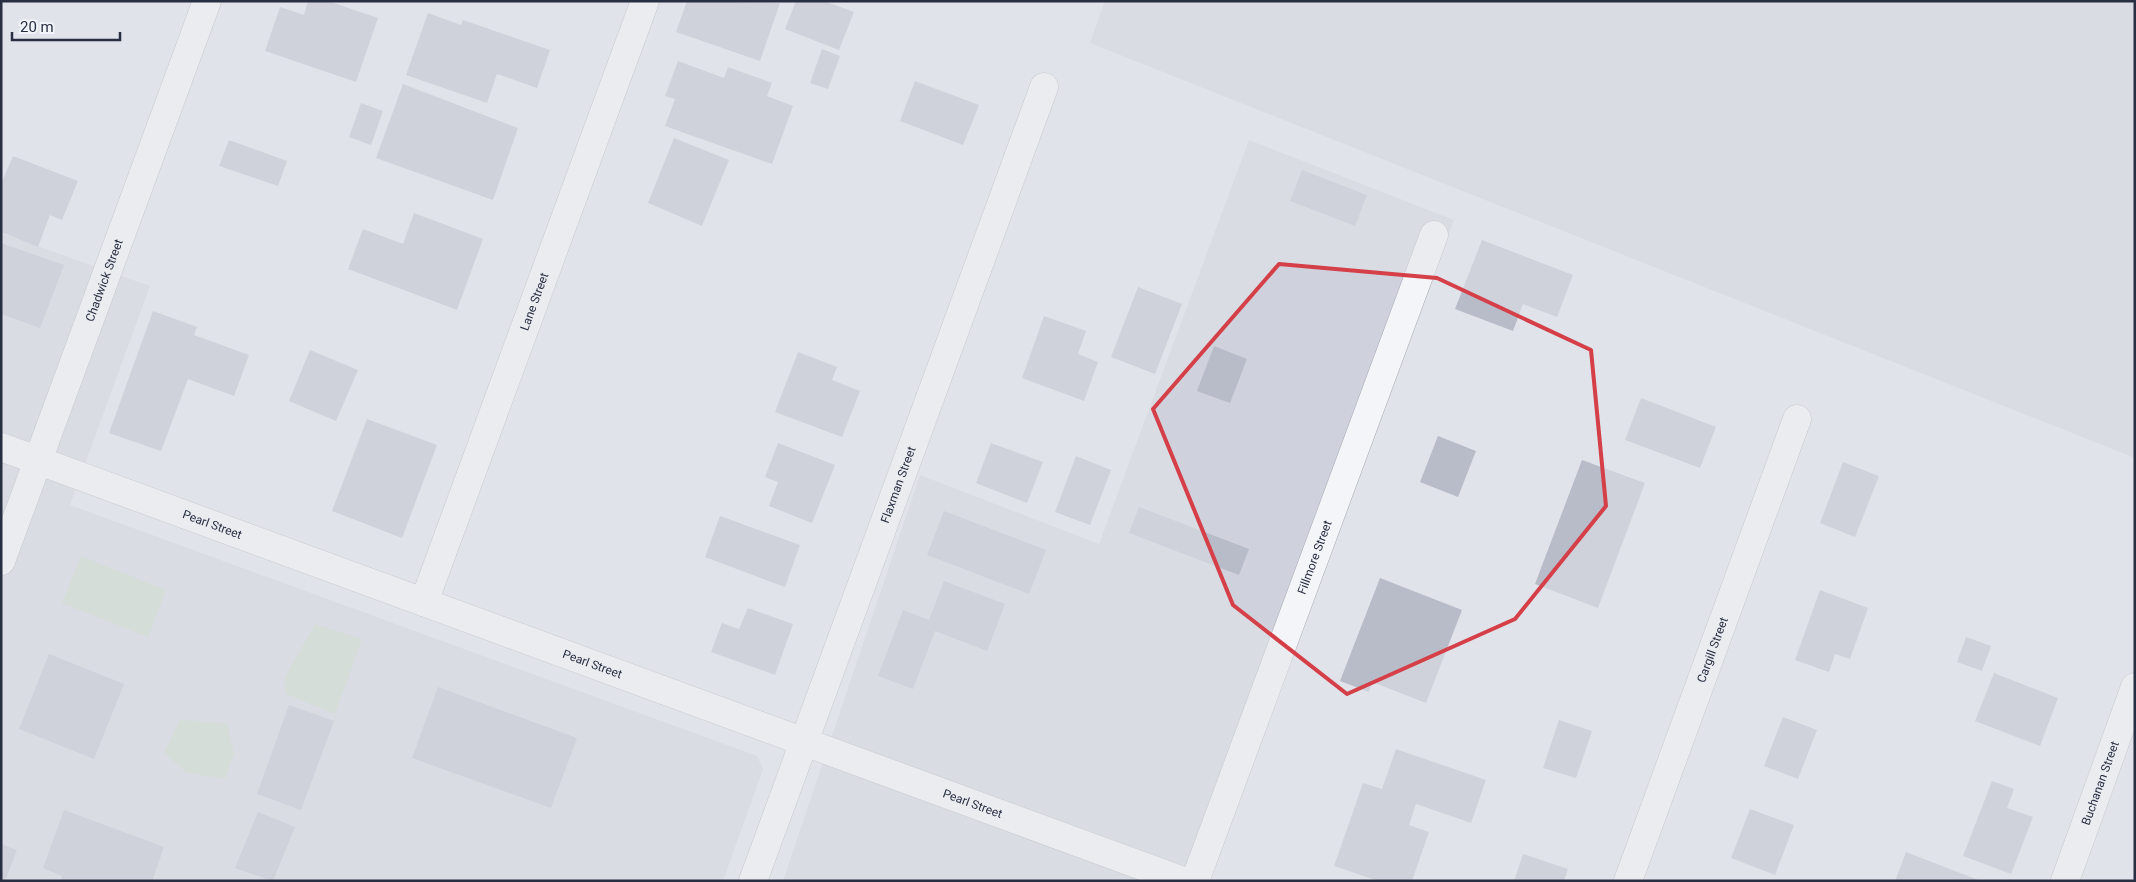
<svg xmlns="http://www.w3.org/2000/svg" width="2136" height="882" viewBox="0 0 2136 882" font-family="Roboto,sans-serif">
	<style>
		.built { fill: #cfd2dc }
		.green { fill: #c4d5c1 }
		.building { fill: #b8bcc8 }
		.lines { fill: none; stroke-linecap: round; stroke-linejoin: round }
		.street-casing { stroke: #a6a9b5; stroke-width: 29 }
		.street { stroke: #f4f5f8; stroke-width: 28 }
		.marked { fill: none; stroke: #d53f48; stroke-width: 4; stroke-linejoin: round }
		.labels { text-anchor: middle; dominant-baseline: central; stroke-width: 4; stroke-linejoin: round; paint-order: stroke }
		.street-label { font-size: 12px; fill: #282f43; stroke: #f0f3f7 }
	</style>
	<rect width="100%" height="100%" fill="#e1e3ea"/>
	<!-- built -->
	<path class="built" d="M1105,1H2135V458L1090,43Z
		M1249,140L1454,220L1207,881H783L920,475L1099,544Z
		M1,233L150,286L70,505L757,756L763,769L723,881H1Z"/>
	<!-- green -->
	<path class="green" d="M81,556L166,590L148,637L62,603Z
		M315,624L362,639L335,714L286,694L284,679Z
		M180,720L227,723L234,754L225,779L187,773L164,753Z"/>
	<!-- building -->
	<path class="building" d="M308,1H328L378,18L356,82L265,51L280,7L304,15Z
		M687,1L780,3L760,61L676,32Z
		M796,1H824L854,12L839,50L785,29Z
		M428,13L461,25L463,20L550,50L537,88L497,74L487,103L406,75Z
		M822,49L840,56L828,89L810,83Z
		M678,61L724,78L728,67L772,83L767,96L793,106L772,164L665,126L675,99L665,96Z
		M915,81L979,105L963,145L900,121Z
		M403,84L518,128L493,200L376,158Z
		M361,103L383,111L371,145L349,137Z
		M674,138L729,160L702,226L648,203Z
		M229,140L287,161L278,186L219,166Z
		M13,156L78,181L62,220L50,215L38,247L1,232V184Z
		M1302,170L1367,195L1355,226L1290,201Z
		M414,213L483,239L457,310L348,269L363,229L403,244Z
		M1482,240L1573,275L1557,317L1523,304L1513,331L1455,309Z
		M1,243L64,265L40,328L1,314Z
		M1138,287L1182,304L1155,374L1111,357Z
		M153,311L197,327L194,335L249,355L234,396L188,379L161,451L109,433Z
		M1044,316L1086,331L1078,354L1098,362L1084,401L1022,378Z
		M1214,346L1247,359L1230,403L1197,391Z
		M310,350L358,370L336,421L289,401Z
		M798,352L837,367L832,380L860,391L842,437L775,412Z
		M1641,398L1716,427L1700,468L1625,440Z
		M367,419L437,445L402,538L332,511Z
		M1438,436L1476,451L1458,497L1420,482Z
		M778,443L835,465L812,523L769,506L778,482L765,477Z
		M991,443L1043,462L1027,503L976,483Z
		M1076,456L1111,470L1090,525L1055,512Z
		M1582,460L1645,483L1598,608L1535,584Z
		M1843,462L1879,476L1855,537L1820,523Z
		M1139,507L1249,549L1239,575L1129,533Z
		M944,511L1046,550L1029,594L927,555Z
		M720,516L800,545L785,587L705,557Z
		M1380,578L1462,610L1426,703L1372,682L1369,692L1340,681Z
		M944,581L1005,604L987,651L935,631L913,689L878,676L903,610L929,620Z
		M1820,590L1868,608L1850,659L1835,654L1829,672L1795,660Z
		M748,608L793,624L775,675L711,652L722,623L739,629Z
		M1966,637L1991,646L1982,671L1957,662Z
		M49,654L124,684L94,759L19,729Z
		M1994,673L2058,698L2040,746L1975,721Z
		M438,687L577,738L551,808L412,758Z
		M289,705L334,721L301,810L257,794Z
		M1783,717L1817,730L1798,779L1764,766Z
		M1559,720L1592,731L1576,778L1543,768Z
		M1396,749L1486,780L1471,823L1416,804L1409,825L1429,832L1412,881H1378L1334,866L1363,783L1382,789Z
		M1992,781L2014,789L2007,808L2033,817L2011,874L1963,856Z
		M1750,809L1794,825L1775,875L1731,858Z
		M64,810L164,847L152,881H61L62,876L43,868Z
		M258,812L295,827L273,881L235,868Z
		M1,844L17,850L5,881H1Z
		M1906,852L1981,881H1895Z
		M1523,854L1568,869L1564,881H1514Z"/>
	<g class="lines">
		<defs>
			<g id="street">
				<path id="s1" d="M1,447L1183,881"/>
				<path id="s2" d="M1,561L207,1"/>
				<path id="s3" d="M424,602L645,1"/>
				<path id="s4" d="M753,881L1044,87"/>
				<path id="s5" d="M1195,881L1434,235"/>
				<path id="s6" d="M1628,881L1797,419"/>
				<path id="s7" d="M2065,881L2135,687"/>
			</g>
		</defs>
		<!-- street casing -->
		<use href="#street" class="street-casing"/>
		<!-- street -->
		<use href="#street" class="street"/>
	</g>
	<!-- marked area -->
	<path d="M0 0H2136V882H0ZM1279,264L1437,278L1591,350L1606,506L1515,619L1347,694L1233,605L1153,409Z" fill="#e1e3ea" fill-opacity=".55" fill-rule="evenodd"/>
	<path class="marked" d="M1279,264L1437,278L1591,350L1606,506L1515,619L1347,694L1233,605L1153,409Z"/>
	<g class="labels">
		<!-- street labels -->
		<g class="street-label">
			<text stroke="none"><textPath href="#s2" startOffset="299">Chadwick Street</textPath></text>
			<text stroke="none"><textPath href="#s3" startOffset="320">Lane Street</textPath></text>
			<text stroke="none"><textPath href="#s4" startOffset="422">Flaxman Street</textPath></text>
			<text stroke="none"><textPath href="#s1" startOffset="225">Pearl Street</textPath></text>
			<text stroke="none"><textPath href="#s5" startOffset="345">Fillmore Street</textPath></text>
			<text stroke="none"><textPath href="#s6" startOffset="246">Cargill Street</textPath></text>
			<text stroke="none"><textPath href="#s1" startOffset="630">Pearl Street</textPath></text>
			<text stroke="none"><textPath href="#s7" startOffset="104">Buchanan Street</textPath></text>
			<text stroke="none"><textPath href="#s1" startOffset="1035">Pearl Street</textPath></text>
		</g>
	</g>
	<!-- border -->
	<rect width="2136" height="882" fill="none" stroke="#282f43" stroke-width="5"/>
	<!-- scale -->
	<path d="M12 32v8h108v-8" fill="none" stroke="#282f43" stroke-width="2.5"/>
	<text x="20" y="32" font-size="15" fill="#282f43" stroke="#f0f3f7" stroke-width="4" paint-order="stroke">20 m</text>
</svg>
